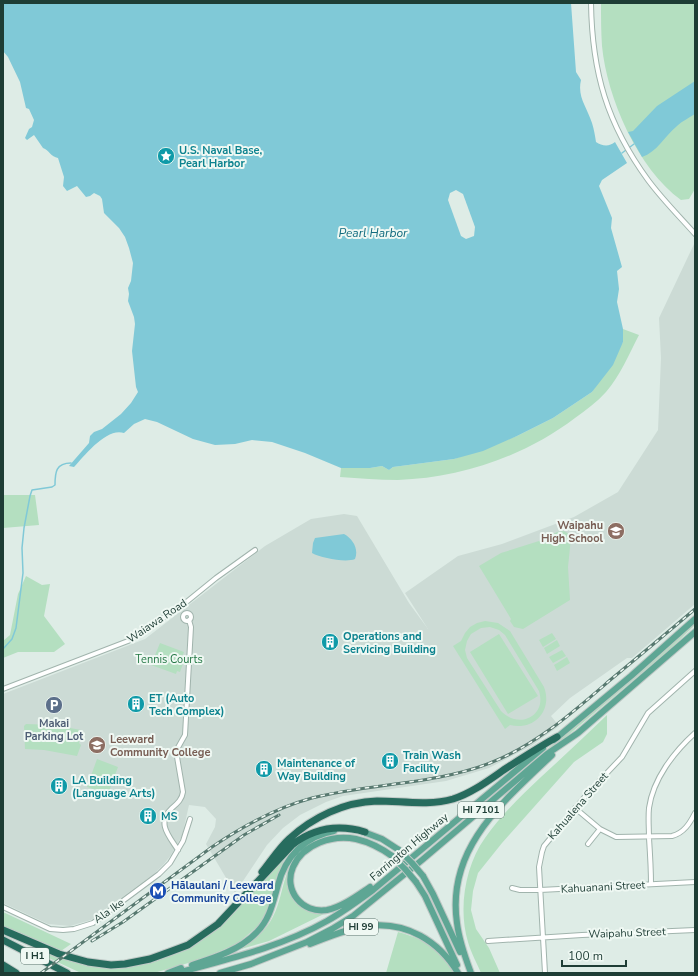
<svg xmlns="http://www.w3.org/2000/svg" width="698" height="976" viewBox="0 0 698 976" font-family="'Nunito Sans',sans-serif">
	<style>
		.built { fill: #ccdbd5 }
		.green { fill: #b4dfc0; fill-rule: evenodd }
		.water { fill: #80c9d7 }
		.pier { fill: #deece6 }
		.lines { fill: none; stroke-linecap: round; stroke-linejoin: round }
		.stream { stroke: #80c9d7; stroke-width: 1.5 }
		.minor-casing { stroke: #a1b4ad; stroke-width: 6 }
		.primary-casing { stroke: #c0c9c6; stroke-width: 8 }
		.motorway-casing { stroke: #c0c9c6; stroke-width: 9 }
		.minor { stroke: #fff; stroke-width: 4 }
		.primary { stroke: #5ea694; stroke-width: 6 }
		.motorway { stroke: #276c5e; stroke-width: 7 }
		.rail-casing { stroke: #587970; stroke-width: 3 }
		.rail { stroke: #eff8f3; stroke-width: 1.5; stroke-dasharray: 4.5; stroke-linecap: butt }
		.primary-bridge-casing { stroke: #c0c9c6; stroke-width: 8; stroke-linecap: butt }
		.primary-bridge { stroke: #5ea694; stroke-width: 6 }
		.labels { text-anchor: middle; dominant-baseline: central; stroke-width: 4; stroke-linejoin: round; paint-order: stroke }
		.shield { fill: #eff8f3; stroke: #5d756e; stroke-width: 1 }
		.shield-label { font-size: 10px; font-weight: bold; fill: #1e3d35 }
		.culture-label { font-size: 11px; font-weight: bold; fill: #0d838f; stroke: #eff8f3; text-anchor: start }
		.education-label { font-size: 11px; font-weight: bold; fill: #785e54; stroke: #eff8f3; text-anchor: end }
		.street-label { font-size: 11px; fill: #1e3d35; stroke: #eff8f3 }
		.park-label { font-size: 11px; fill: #247845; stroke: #eff8f3 }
		.service-label { font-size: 11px; font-weight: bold; fill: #4e5e75; stroke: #eff8f3 }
		.transit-label { font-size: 11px; font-weight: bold; fill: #164399; stroke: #eff8f3; text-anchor: start }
		.water-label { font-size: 12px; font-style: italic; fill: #126c7f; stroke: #eff8f3 }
	</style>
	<rect width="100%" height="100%" fill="#deece6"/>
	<!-- built -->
	<path class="built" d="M695,242V604L632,658H627L570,698L551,716L559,726L531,746L489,768L446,781L343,796L326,802L300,815L283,828L267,845L235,893L206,844L215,827L216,819L205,807L189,805L182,836L171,855L164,864L154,874L91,920L70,926L48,924L3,903V694L145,639L265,546L311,519L344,514L357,516L409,603L428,629L405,593L458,556L502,544L574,517L618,492L658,430L661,358L659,318Z"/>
	<!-- green -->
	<path class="green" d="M601,3H695V189L689,199L681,200C638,169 607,98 602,46C601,32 601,17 601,3Z
		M623,329L639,335C629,354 620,376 606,392C597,402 586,410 575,418C525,456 461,478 398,480C379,480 359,478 340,477L341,468H370L382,466L389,470L393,467L454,459L517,436L553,418L592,392L623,342Z
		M3,495H35L39,525L3,528Z
		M564,531L569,534L571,538L568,567L570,600L523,629L514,627L510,621L511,619L479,566L501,553L539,541L557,532Z
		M26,576L42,585L50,584L44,616L65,644L54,652H18L3,658V641L10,635L18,594Z
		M485,621L498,623L510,631L544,687C553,710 534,731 510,725L505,729L453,646L461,641L465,633L470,627L477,623ZM490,627L499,630L505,635L539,691C547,716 519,730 501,711L467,658L465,650L467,641L471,634L481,628Z
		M695,623V625L670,649L430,852L429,850Z
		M552,633L556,639L543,647L539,640Z
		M499,634L538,696L508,714L470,652Z
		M557,640L560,646L547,654L544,648Z
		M160,643L184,652L182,657L185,658L180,672L177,671L176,674L151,665Z
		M562,650L566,656L553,663L549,657Z
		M567,657L570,663L557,671L554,665Z
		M607,715V734L603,742L574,762L502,843L478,873L473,891L471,910L476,929L489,948L500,973H481C477,963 471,953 468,942C458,909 465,866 485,838C501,815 521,796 541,777C563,757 585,736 607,715Z
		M26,724L54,725L81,730L82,732L79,743L81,745L77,756L44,750L25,749L24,726Z
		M97,759L118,767L108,794L87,787Z
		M339,834H357L334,836L297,858L290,887C302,904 304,914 326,913L269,941L241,949C252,941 262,934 270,922C279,908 281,891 286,876C294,853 316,837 339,834Z
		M281,860H284L277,876L267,911L258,926L237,944L202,959L154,973H81L27,948L28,947L60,958L134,965L214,930L237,910Z
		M3,912L71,944L58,953L3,928Z
		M398,932C413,936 429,942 440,953C446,958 450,966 455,973H386Z"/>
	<!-- water -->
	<path class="water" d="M3,3H571L576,72L581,80C577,97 587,107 592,123C594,129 595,136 596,142C602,146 609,147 615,142L627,163L602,180L599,186L612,218L611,228L622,267L617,271L619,289L617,302L623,329V342L613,365L592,392L553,418L517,436L483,451L454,459L393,467L389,470L382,466L370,468H341L305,453L272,442L252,440L235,444L215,445L193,439L157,422L145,419L134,424L124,433C107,427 85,455 74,467L69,466L89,443L90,436L94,432L102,429L121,414L131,403L138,392L136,387L132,351L135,324L134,317L128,301L129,294L128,288L131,281L133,263L129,248L125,237L119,228L104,213L102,199L100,196L94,193L90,196L86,197L77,186L67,191L63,186L64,177L58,158C51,157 49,150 43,148L34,135L27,140L25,138L29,129L32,127L34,120L29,109L26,108L20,82L8,57L3,51Z
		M695,81V114C689,118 682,121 677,126C664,137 657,152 642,157L628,132L633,131L657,106Z
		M344,534C353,539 359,549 355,559C346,563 321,558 312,553L313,543L315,538Z"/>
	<!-- pier -->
	<path class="pier" d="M456,190L463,194L475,227L474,236L466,239L461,236L448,200L450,193Z"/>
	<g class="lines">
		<!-- stream -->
		<path class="stream" d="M622,153L634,144
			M3,649L12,639L16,628L23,573L22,548L24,528L30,496L32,490L52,487L55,485C55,472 56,463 71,463"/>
		<defs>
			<path id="minor" d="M591,3C592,72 607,124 648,180C662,199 679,216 695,234
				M183 617a4 4 0 1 1 8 0a4 4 0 1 1-8 0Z
				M3,689L128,641L184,604L216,578L255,550
				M575,808L600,829L616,837L672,836C684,833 690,823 695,813
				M588,844L600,829
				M178,850C169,836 156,823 172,808C178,803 182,799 183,792L176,751L185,735L191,627L189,620
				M651,884C651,869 650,853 649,838C649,828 648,818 649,808C653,779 674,752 695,733
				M512,888L520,890H540L695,882
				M3,907L50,929L63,930L74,929L93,923L159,874L170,863L183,841L190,819
				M488,941L582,935L695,930
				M545,973L539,867L542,852L544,846L588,793L622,757L648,713L695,671"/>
			<path id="primary" d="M554,740L631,676L695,619
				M361,831L382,839L399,850
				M423,876L433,894L460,952
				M416,882L425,896L457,965
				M370,887C358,895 342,907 327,910C302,914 283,890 293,867C303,844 333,834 356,839C369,842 381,848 392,856
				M310,944C328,937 349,928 368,926C406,921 439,941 458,973
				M192,965C214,958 240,950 257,932C270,919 273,902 278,885C285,857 305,836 334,831
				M168,973L181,968
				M177,973C228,959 281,947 327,921C343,912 358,901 373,890L543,748
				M220,973L251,964L307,942L332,929L353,916L422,860L547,754L578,733L695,632
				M471,973C465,957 459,940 457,923C446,848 503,802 552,755"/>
			<path id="motorway" d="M262,872C271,861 279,848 289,839C313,817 344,802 377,801C402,801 428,806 453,799C472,793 489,780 505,769C522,758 539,747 557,737
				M3,930L59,954L88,962L111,965L125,964L150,959L172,951L188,945L218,924L292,845C314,828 338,824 365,832
				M3,940L67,973
				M3,965L16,973
				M3,972L5,973"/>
		</defs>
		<!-- minor casing -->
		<use href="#minor" class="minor-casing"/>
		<!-- primary casing -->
		<use href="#primary" class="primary-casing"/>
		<!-- motorway casing -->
		<use href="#motorway" class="motorway-casing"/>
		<!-- minor -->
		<use href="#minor" class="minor"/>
		<!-- primary -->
		<use href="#primary" class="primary"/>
		<!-- motorway -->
		<use href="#motorway" class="motorway"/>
		<defs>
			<path id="rail" d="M92,941L123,922L244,835L279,815
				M41,973L212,847C243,826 275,808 312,798C370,783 433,785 490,763C536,745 572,713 609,681C638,657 667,633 695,609"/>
		</defs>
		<!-- rail casing -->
		<use href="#rail" class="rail-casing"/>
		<!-- rail -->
		<use href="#rail" class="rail"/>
		<defs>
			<path id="primary-bridge" d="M399,850L412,863L423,876
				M392,856L405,869L416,882"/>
		</defs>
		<!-- primary-bridge casing -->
		<use href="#primary-bridge" class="primary-bridge-casing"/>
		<!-- primary-bridge -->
		<use href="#primary-bridge" class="primary-bridge"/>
	</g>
	<!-- icons -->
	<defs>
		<symbol id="sight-disc" viewBox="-11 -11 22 22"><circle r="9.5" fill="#0f9aa8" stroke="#eff8f3"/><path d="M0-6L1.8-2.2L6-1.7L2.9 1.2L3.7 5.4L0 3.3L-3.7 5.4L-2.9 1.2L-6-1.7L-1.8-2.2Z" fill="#fff"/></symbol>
		<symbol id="school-disc" viewBox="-11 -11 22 22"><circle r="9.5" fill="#8d6e63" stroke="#eff8f3"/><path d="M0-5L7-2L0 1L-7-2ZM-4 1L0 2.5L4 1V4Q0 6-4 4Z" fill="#fff"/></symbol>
		<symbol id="building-disc" viewBox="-11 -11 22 22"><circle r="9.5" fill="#0f9aa8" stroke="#eff8f3"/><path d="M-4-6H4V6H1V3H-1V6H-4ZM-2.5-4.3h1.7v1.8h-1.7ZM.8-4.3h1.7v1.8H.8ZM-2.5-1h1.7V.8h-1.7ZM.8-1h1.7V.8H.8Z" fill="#fff"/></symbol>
		<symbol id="parking-disc" viewBox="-11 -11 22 22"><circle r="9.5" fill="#5c6f8a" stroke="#eff8f3"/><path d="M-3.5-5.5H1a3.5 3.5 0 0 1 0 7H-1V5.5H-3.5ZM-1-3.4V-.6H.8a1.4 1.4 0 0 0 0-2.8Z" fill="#fff"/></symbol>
		<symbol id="university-disc" viewBox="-11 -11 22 22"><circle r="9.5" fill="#8d6e63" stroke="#eff8f3"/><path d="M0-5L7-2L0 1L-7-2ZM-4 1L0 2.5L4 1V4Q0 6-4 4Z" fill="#fff"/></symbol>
		<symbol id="metro-disc" viewBox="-11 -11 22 22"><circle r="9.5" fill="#1a4fb4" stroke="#eff8f3"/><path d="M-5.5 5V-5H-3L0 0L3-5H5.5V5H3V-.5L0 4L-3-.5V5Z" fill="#fff"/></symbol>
	</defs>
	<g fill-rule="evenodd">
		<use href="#sight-disc" x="156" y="146" width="20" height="20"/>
		<use href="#school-disc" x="606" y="521" width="20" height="20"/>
		<use href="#building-disc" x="320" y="632" width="20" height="20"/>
		<use href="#building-disc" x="126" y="694" width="20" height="20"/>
		<use href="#parking-disc" x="44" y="695" width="20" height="20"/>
		<use href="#university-disc" x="87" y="735" width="20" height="20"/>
		<use href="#building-disc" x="380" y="751" width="20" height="20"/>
		<use href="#building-disc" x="254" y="759" width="20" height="20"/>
		<use href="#building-disc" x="49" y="776" width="20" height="20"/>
		<use href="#building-disc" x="138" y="806" width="20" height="20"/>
		<use href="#metro-disc" x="148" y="881" width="20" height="20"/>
	</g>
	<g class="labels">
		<!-- shield labels -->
		<g class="shield">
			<rect x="458" y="802" width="46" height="16" rx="3"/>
			<rect x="344" y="919" width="34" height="16" rx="3"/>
			<rect x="21" y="948" width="28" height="16" rx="3"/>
		</g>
		<g class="shield-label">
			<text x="481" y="810">HI 7101</text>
			<text x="361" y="927">HI 99</text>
			<text x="35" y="956">I H1</text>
		</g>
		<!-- culture labels -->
		<g class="culture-label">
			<text x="179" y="150">U.S. Naval Base,<tspan x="179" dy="13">Pearl Harbor</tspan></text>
			<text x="343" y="636">Operations and<tspan x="343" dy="13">Servicing Building</tspan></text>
			<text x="149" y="698">ET (Auto<tspan x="149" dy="13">Tech Complex)</tspan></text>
			<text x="403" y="755">Train Wash<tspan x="403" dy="13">Facility</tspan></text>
			<text x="277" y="763">Maintenance of<tspan x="277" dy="13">Way Building</tspan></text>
			<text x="72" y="780">LA Building<tspan x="72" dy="13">(Language Arts)</tspan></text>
			<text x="161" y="816">MS</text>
		</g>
		<!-- education labels -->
		<g class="education-label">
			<text x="603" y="525">Waipahu<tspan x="603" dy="13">High School</tspan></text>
			<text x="110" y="739" text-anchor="start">Leeward<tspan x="110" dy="13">Community College</tspan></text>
		</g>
		<!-- street labels -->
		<g class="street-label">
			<text transform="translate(157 621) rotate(-34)">Waiawa Road</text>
			<text transform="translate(578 806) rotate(-49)">Kahualena Street</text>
			<text transform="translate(409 847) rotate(-40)">Farrington Highway</text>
			<text transform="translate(603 887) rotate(-3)">Kahuanani Street</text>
			<text transform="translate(109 911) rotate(-35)">Ala Ike</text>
			<text transform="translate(627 933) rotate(-2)">Waipahu Street</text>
		</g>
		<!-- park labels -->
		<g class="park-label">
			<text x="169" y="659">Tennis Courts</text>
		</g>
		<!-- service labels -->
		<g class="service-label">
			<text x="54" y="723">Makai<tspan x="54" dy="13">Parking Lot</tspan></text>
		</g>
		<!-- transit labels -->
		<g class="transit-label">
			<text x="171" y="885">Hālaulani / Leeward<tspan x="171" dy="13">Community College</tspan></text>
		</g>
		<!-- water labels -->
		<g class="water-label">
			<text x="373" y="233">Pearl Harbor</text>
		</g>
	</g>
	<!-- border -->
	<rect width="698" height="976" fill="none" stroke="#1e3d35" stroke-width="8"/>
	<!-- scale -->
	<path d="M562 960v6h64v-6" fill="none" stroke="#1e3d35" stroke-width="2"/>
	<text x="568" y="960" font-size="12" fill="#1e3d35" stroke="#eff8f3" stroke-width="3" paint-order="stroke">100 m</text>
</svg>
